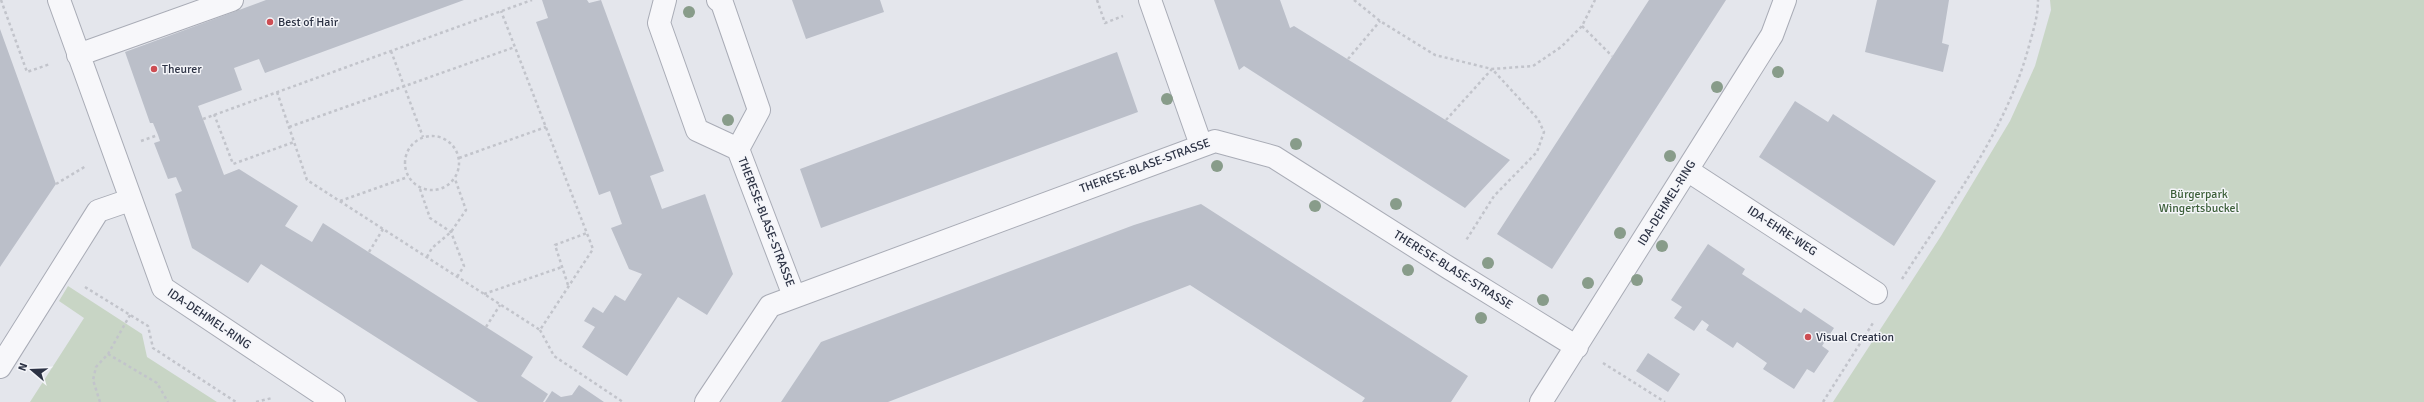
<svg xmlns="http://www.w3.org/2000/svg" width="2424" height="402" viewBox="0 0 2424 402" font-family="Signika,sans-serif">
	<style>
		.green { fill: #c8d5c5 }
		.building { fill: #bbbfc9 }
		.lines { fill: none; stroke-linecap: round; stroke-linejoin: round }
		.minor-casing { stroke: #a9acb6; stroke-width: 24 }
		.path { stroke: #c2c4cb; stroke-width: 2.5; stroke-dasharray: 3 3; stroke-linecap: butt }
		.minor { stroke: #f7f7fa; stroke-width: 22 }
		.tree { fill: #889c8a }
		.poi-dot { fill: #cd4d53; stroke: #f4f5f9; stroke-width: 1.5 }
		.labels { text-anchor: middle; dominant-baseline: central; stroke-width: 3; stroke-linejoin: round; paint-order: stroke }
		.poi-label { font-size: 12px; fill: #2c3244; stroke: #f4f5f9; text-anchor: start }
		.street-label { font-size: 12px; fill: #2c3244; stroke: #f4f5f9 }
		.park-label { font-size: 12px; fill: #3c5f39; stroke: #f4f5f9 }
	</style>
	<rect width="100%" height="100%" fill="#e4e6ec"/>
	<!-- green -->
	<path class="green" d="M2050,0H2424V402H1833L1941,236L2010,121L2035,66L2051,10Z
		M68,286L142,334L147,357L217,402H30L84,318L59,301Z"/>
	<!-- building -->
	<path class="building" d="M266,0H464L265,73L259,59L234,68L242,90L198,106L224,175L239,169L298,206L285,226L312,242L323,223L533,357L521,376L548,394L543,402H478L261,264L248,283L192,248L175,194L182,191L176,177L168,179L154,143L160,141L158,135L153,123H150L125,52Z
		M542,0H587L589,3L601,0L664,171L650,176L662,209L705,194L733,274L707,315L678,297L627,376L582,347L595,327L584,321L593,307L603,313L615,295L625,301L642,274L629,269L611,228L622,224L610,191L599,195L536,22L548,18Z
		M792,0H880L884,12L806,39Z
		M1214,0H1280L1290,28L1294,26L1510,160L1465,208L1244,66L1239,70Z
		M1649,0H1726L1552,269L1497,234Z
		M1877,0H1949L1942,43L1949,45L1943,72L1865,52Z
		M0,29L56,184L0,267Z
		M1117,52L1138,112L821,228L800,169Z
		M1795,101L1828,122L1833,114L1936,181L1894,246L1759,157Z
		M1201,204L1468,376L1451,402H1362L1365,398L1190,285L888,402H781L821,342L1134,225Z
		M1708,244L1745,269L1742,274L1801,313L1804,308L1834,328L1822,346L1829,351L1814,373L1807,369L1794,389L1763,369L1767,363L1737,342L1733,348L1706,330L1709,325L1702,320L1694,331L1674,318L1682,307L1671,300Z
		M1648,353L1680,374L1668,392L1636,371Z
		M579,385L604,402H545L552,391L561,397L572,395Z"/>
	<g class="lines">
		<defs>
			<path id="minor" d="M59,0L163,288L334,402
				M665,0L659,23L697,130L738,149L794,296
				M718,0L722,3L759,110L738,149
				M1150,0L1201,145
				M78,55L232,0
				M1687,170L1876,293
				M0,367L98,211L130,200
				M706,402L770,306L1215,141L1274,157L1449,268L1577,347
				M1541,402L1772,35L1785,0"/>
		</defs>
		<!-- minor casing -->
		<use href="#minor" class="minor-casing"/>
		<!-- path -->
		<path class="path" d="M1,0L27,72L50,64
			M1097,0L1105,23L1123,16
			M1354,0L1380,21L1435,55L1492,69L1533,66L1561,47L1582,26L1595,0
			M1582,26L1612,56
			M391,51L423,137
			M1348,59L1380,21
			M277,92L307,180L540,330L593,249L501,11
			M214,114L233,164L294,142
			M203,119L532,0
			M1446,120L1492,69L1538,119L1544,132L1537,152L1494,196L1465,242
			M289,127L515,47
			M405 163a27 27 0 1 1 54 0a27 27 0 1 1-54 0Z
			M141,141L158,135
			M459,158L546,127
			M56,184L86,166
			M420,189L430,218L451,232L464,266L457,277
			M340,201L408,177
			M369,252L383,229
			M427,257L432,248L451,232L466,210L455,179
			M1902,279C1950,204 2008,129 2030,42C2034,28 2038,15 2038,0
			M568,285L555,245L587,233
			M85,287L148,326L153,348L236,402
			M484,294L562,267
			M486,327L500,305
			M540,330L554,356L623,402
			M108,354L157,383L168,402
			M1603,363L1665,402
			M100,402L93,380L96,367L108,354L130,315
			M256,402L272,398
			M1823,402L1873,323"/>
		<!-- minor -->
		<use href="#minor" class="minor"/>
	</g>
	<!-- trees -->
	<g class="tree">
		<circle cx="689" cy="12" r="6"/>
		<circle cx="1778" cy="72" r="6"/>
		<circle cx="1717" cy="87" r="6"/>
		<circle cx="1167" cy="99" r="6"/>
		<circle cx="728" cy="120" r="6"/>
		<circle cx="1296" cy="144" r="6"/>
		<circle cx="1670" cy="156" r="6"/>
		<circle cx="1217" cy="166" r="6"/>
		<circle cx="1396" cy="204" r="6"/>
		<circle cx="1315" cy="206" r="6"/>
		<circle cx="1620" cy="233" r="6"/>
		<circle cx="1662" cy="246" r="6"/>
		<circle cx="1488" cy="263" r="6"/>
		<circle cx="1408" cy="270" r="6"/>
		<circle cx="1637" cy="280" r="6"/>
		<circle cx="1588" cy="283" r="6"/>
		<circle cx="1543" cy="300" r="6"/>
		<circle cx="1481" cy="318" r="6"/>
	</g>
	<!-- markers -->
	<g class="poi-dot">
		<circle cx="270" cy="22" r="4"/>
		<circle cx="154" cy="69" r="4"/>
		<circle cx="1808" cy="337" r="4"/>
	</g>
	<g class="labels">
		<!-- poi labels -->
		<g class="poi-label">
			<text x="278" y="22">Best of Hair</text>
			<text x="162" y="69">Theurer</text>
			<text x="1816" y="337">Visual Creation</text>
		</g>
		<!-- street labels -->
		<g class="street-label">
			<text transform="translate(1145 166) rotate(-20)">THERESE-BLASE-STRASSE</text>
			<text transform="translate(1667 203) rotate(-58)">IDA-DEHMEL-RING</text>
			<text transform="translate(766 222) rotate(69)">THERESE-BLASE-STRASSE</text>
			<text transform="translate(1782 231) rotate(33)">IDA-EHRE-WEG</text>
			<text transform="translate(1453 270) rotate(32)">THERESE-BLASE-STRASSE</text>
			<text transform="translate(209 319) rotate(34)">IDA-DEHMEL-RING</text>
		</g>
		<!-- park labels -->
		<g class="park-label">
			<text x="2199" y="194">Bürgerpark<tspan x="2199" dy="14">Wingertsbuckel</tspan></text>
		</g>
	</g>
	<!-- north arrow -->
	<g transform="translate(32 370) rotate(289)" stroke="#f4f5f9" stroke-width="3" paint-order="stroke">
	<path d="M0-3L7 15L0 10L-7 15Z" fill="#2c3244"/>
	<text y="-6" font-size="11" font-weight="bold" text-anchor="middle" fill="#2c3244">N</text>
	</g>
</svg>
